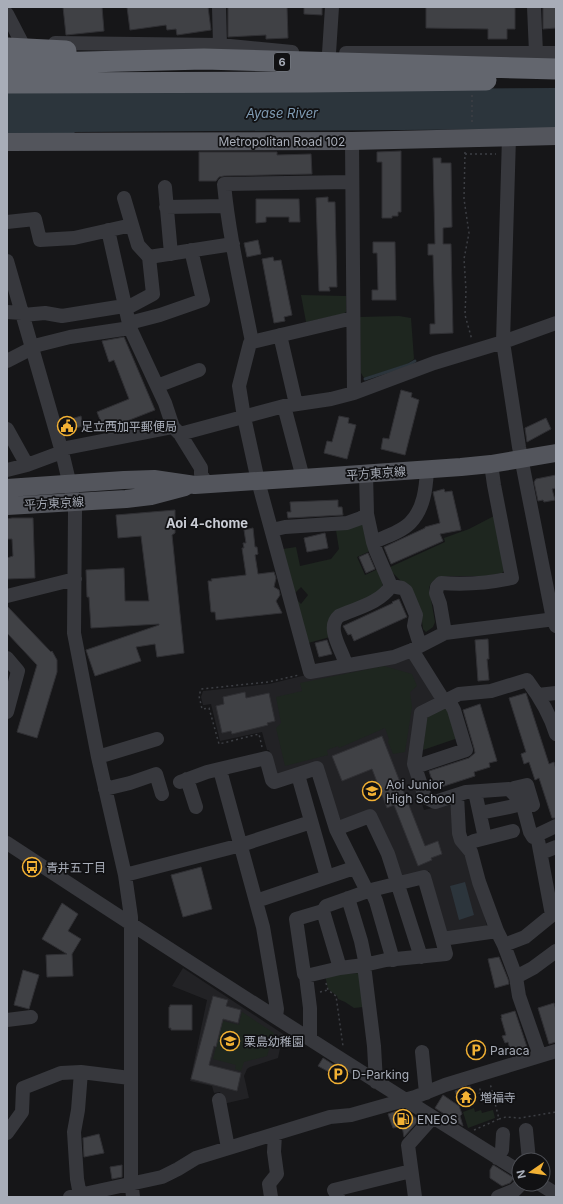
<svg xmlns="http://www.w3.org/2000/svg" width="563" height="1204" viewBox="0 0 563 1204" font-family="Inter,'Noto Sans JP',sans-serif">
	<style>
		.built { fill: #222225 }
		.green { fill: #1e261f }
		.water { fill: #2c353c }
		.lines { fill: none; stroke-linecap: round; stroke-linejoin: round }
		.stream { stroke: #2c353c; stroke-width: 3 }
		.building { fill: #404145; stroke: #303034 }
		.path { stroke: #3d3f44; stroke-width: 1.5; stroke-dasharray: 2 3; stroke-linecap: butt }
		.minor { stroke: #37383d; stroke-width: 14 }
		.major { stroke: #53555c; stroke-width: 18 }
		.highway { stroke: #63666e; stroke-width: 21 }
		.labels { text-anchor: middle; dominant-baseline: central; stroke-width: 3.5; stroke-linejoin: round; paint-order: stroke }
		.shield { fill: #111113; stroke: #7b7e86; stroke-width: 1 }
		.shield-label { font-size: 11px; font-weight: bold; fill: #a8adb8 }
		.street-label { font-size: 12px; fill: #a8adb8; stroke: #111113 }
		.poi-label { font-size: 12px; fill: #a8adb8; stroke: #111113; text-anchor: start }
		.water-label { font-size: 13px; font-style: italic; fill: #7f9bb3; stroke: #111113 }
		.neighbourhood-label { font-size: 13px; font-weight: bold; fill: #c9ccd4; stroke: #111113 }
	</style>
	<rect width="100%" height="100%" fill="#161618"/>
	<!-- built -->
	<path class="built" d="M411,657L435,696L434,700L416,709L409,765L424,810L448,804L452,807L469,859L487,926L446,933L429,871L402,878L371,810L341,821L319,765L275,775L269,750H267L262,732L220,741L211,704L205,705H203L201,697L203,691L269,684L306,675Z
		M183,968L283,1034L278,1058L250,1067L247,1069L244,1076L249,1098L223,1104L220,1092L214,1093L212,1086L190,1081L207,1000L172,986Z"/>
	<!-- green -->
	<path class="green" d="M301,295L346,296V312L343,314L306,322Z
		M399,316L411,318L414,359L407,364L364,378L361,373L360,317Z
		M494,516L505,570L502,573L485,576H448L439,577L435,579L431,583L429,588L435,622L433,627L426,632L423,629L420,607L401,581L388,568L445,542L444,538L469,529Z
		M362,522L370,551L357,557L365,575L378,569C382,578 385,583 380,592L335,613L330,637L308,643L296,599L301,604L308,595L301,587L294,594L283,549L296,547L300,566L331,559L339,549L336,530Z
		M384,666L412,674L417,686L410,692L412,707L405,752L393,754L388,742L389,739L385,728L339,748L338,746L327,750L328,755L285,766L276,728L281,723L276,697L302,691L300,683Z
		M445,708L451,715L458,738L423,750L426,720L430,714Z
		M360,973L363,1007L354,1008L345,1002L338,999L337,996L328,989L325,975Z
		M242,1012L274,1033L267,1056L244,1062L241,1071L235,1069L236,1065L213,1059L223,1021L239,1025Z
		M474,1108L475,1112L481,1110L482,1113L493,1110L495,1118L468,1128L463,1112Z"/>
	<!-- water -->
	<path class="water" d="M556,88V129L75,132L73,134L71,133H7V92Z
		M465,882L474,915L459,920L450,886Z"/>
	<g class="lines">
		<!-- stream -->
		<path class="stream" d="M365,379L408,365L415,361"/>
	</g>
	<!-- building -->
	<path class="building" d="M63,7H102L104,31L66,35Z
		M127,7H208L211,30L177,35L176,29L167,30L166,25L130,30Z
		M228,7H287L288,38L266,39V35L228,37Z
		M304,7H322V15L304,14Z
		M426,7H515V29H507V39H488V29L426,28Z
		M543,7H556V28L543,29Z
		M401,151V212H398V216H392V218H382V162H377V152Z
		M199,152H277V155L311,154L312,174L224,176L219,177L216,181H199Z
		M433,158H441V163H451L452,227L443,228V244H451L453,333L430,334V324H435L433,255H428V244H435Z
		M328,197V202H335L337,287H329L330,291H319L316,198Z
		M256,199H299L300,222H289V217H266V222L256,223Z
		M258,240L261,254L247,257L244,243Z
		M373,242H395L396,300H372V290H378L377,253H373Z
		M273,257L274,261L281,260L292,315L284,317L285,321L274,323L262,259Z
		M124,337L155,410L104,430L97,412L129,399L114,360L109,362L102,341Z
		M401,390L412,393L411,397L419,400L405,455L381,449L383,438L389,439Z
		M81,416L83,426L65,431L63,423L72,421L71,419Z
		M339,416L349,418L348,423L356,425L347,459L324,453L327,441L332,442Z
		M546,418L551,429L527,442L525,428Z
		M556,475V488L552,489L555,500L544,502L543,500L538,501L534,482L536,479Z
		M444,489L445,492L452,491L461,530L440,534L443,541L391,564L384,547L425,528V527L440,523L433,492Z
		M338,500V507H342L343,515L288,518L287,512H291L290,502Z
		M175,510V533L172,535L184,653L157,657L155,644L136,647L141,661L95,676L86,650L159,625V624L91,628L89,597H87L86,570L124,568L125,601H149L141,536L118,538L116,515Z
		M12,518H33L35,578L7,579V558L13,556L12,539H7V519Z
		M253,528L255,547H257L258,554L255,555L258,574L274,572L276,578L274,587L279,590L280,595L276,601L282,613L216,620L215,612H211L208,581H212L211,579L246,575L242,548H244L243,543H246L244,530Z
		M325,533L328,548L307,552L304,538Z
		M368,553L375,569L366,573L359,557Z
		M399,599L407,617L354,641L351,634L348,635L343,626L393,603L392,602Z
		M7,606L51,652L52,651L57,660V672L37,738L17,732L37,665L7,633Z
		M488,639L489,659H487L489,680L478,681L475,640Z
		M327,640L332,654L319,657L315,643Z
		M245,692L246,698L269,693L275,721L267,723L268,725L232,734L231,731L222,733L216,706L224,704L223,697Z
		M526,693L549,764L554,762L556,770V818H552L539,778L535,780L529,762L524,764L521,754L526,752L509,698Z
		M480,704L497,761L489,763L490,767L474,772L475,776L435,789L429,771L469,758L475,753L474,748L463,710Z
		M382,736L425,846L438,841L442,854L431,858L432,860L418,866L394,805L387,808L372,769L342,781L332,756Z
		M201,867L212,909L183,917L171,875Z
		M62,903L78,914L68,931L81,939L72,954L73,976L47,977L46,955L67,954L42,939Z
		M499,957L508,979L509,984L495,988L488,959Z
		M23,970L39,975L29,1009L14,1005Z
		M213,996L228,1000L226,1006L241,1010L238,1023L223,1019L216,1047L214,1046L209,1065L241,1073L237,1091L191,1079Z
		M554,1003L556,1010V1042L549,1044L538,1008Z
		M170,1005H192V1030H171V1028H169V1007H170Z
		M515,1011L528,1050L514,1054V1051L511,1052L508,1042L505,1043L502,1036L506,1035L501,1018H502L501,1015Z
		M323,1058L334,1065L329,1072L318,1066Z
		M470,1086L473,1099H471L472,1101L460,1105L455,1091Z
		M443,1095L459,1106L462,1114L460,1116L463,1126L435,1108Z
		M397,1111L407,1112L419,1120L404,1137L402,1126L393,1128L388,1114Z
		M99,1134L104,1153L84,1157L83,1138Z
		M122,1165V1177L112,1179L110,1167Z
		M493,1165L495,1166L514,1178L510,1183L502,1186L490,1178V1170Z"/>
	<g class="lines">
		<!-- path -->
		<path class="path" d="M472,95V125
			M465,152L464,199L469,233L464,259L466,290L465,315L472,340
			M465,154H496
			M262,747L259,734L219,744L209,708L202,709L199,696L201,689L268,682L299,675
			M326,983L328,990L336,996L343,1046
			M320,992L328,990
			M474,1095L481,1093L479,1086
			M499,1119L506,1117L520,1118L556,1112
			M474,1130L499,1119L490,1083"/>
		<!-- minor -->
		<path class="minor" d="M219,7L220,45
			M534,7L536,53
			M7,14L22,43
			M55,43L220,45L292,52
			M329,53L332,7
			M346,53H556
			M509,137L503,342L519,447L553,619L556,626
			M352,141L354,393
			M351,182L224,184C229,237 242,290 252,342L353,318
			M165,187L171,254
			M124,198L132,225
			M166,207L226,206
			M7,222L35,219L40,240L74,238L132,225L138,245L149,257L233,244
			M108,230L130,328L165,403L173,427L180,434L201,468V474L207,484
			M7,261L62,452L74,502L75,512L74,633L98,757L125,875L131,917V1179L133,1197
			M125,309L153,294L149,257
			M7,312L22,313
			M23,315L45,313L62,316L124,306
			M129,323L160,315L203,300L191,250
			M280,335L296,404
			M252,342L250,343L239,386L244,417L258,481L310,672L394,657L412,650L445,633L547,620H556
			M7,361L38,345L70,337L130,328
			M157,386L199,370
			M284,406L303,478
			M7,429L27,465
			M180,434L284,406L331,399L354,393L434,363L503,342L556,323
			M61,449L173,427
			M7,470L27,465L62,452
			M366,473L367,514L373,542L376,551L391,586L402,588L406,591L416,615L414,626L420,645
			M272,530L285,527L347,523L361,518L367,514
			M373,542C385,537 401,532 410,523C424,509 426,488 427,470
			M7,596L75,579
			M445,633L440,604L436,593L437,587L441,583C465,585 489,583 512,578L494,485L491,464
			M412,650L444,701
			M7,658L18,671L7,712
			M346,665C343,651 325,628 339,616C357,608 380,603 391,586
			M538,695L556,693
			M556,734C550,714 539,696 527,680L491,691L459,694L421,713L414,764L425,797L435,802L466,792L509,789L522,802L530,832L533,837L556,826
			M98,757L157,739
			M415,767L466,750L454,710L448,699
			M220,770L263,927L277,1009L276,1017
			M298,775L327,877
			M187,779L196,807
			M180,782L207,772L266,758L272,780L274,782L317,768L336,829L367,891
			M105,789L130,783L156,774L162,794
			M511,791L514,788L527,785L533,805
			M475,792L485,838
			M457,795L459,833L461,840L471,852L479,882L497,931L504,945L516,977L519,996L540,1056
			M480,813L514,806L522,802
			M336,829L370,816L388,854L421,957
			M7,843C176,954 347,1064 519,1171
			M466,845L474,841L513,831
			M541,853L556,847
			M125,875L241,845L311,822
			M371,890L376,901L393,960
			M348,898L361,941L366,965
			M256,901L354,868
			M323,911L340,968
			M504,945L525,937L552,915L537,835
			M364,965L374,1046L376,1082
			M306,976L304,974L296,919L323,911L326,906L371,890L424,877L442,939
			M516,977L533,968L556,951
			M7,1020L31,1017
			M310,1039V1008L306,976L340,968L364,965L386,960L446,954L442,939L497,931
			M422,1052L426,1093
			M219,1100L228,1148
			M526,1130L529,1160
			M7,1133L22,1112L23,1088L61,1073L81,1072L130,1078
			M497,1158L502,1150L503,1134
			M540,1184L556,1194
			M80,1195L77,1179L74,1132L78,1110L81,1072
			M70,1197L162,1177L178,1169L196,1158L330,1117L351,1115L415,1097L445,1085L556,1051
			M271,1197L269,1184L277,1174L274,1152L275,1134
			M338,1197L334,1190L411,1171
			M415,1197L408,1145L432,1118
			M498,1197L515,1190L521,1184"/>
		<!-- major -->
		<path class="major" d="M7,142L352,141L556,136
			M7,488L124,480L154,479L195,485L303,478L461,467L491,464L556,453
			M7,506L126,499L151,496L185,487"/>
		<!-- highway -->
		<path class="highway" d="M7,48L66,51
			M7,64L204,59L556,69
			M7,83L307,82L486,80"/>
	</g>
	<!-- icons -->
	<defs>
		<symbol id="civic-ring" viewBox="-11 -11 22 22"><circle r="9.5" fill="#111113" stroke="#f2b134" stroke-width="1.5"/><path d="M-.6-6.5H3V-4.5H.6V-3L4-1V1h2V6H-6V1h2V-1L-.6-3ZM-1.2 2.5V6h2.4V2.5Z" fill="#f2b134"/></symbol>
		<symbol id="school-ring" viewBox="-11 -11 22 22"><circle r="9.5" fill="#111113" stroke="#f2b134" stroke-width="1.5"/><path d="M0-5L7-2L0 1L-7-2ZM-4 1L0 2.5L4 1V4Q0 6-4 4Z" fill="#f2b134"/></symbol>
		<symbol id="bus-ring" viewBox="-11 -11 22 22"><circle r="9.5" fill="#111113" stroke="#f2b134" stroke-width="1.5"/><path d="M-5-6H5V4H4V6H2V4H-2V6H-4V4H-5ZM-3.5-4V0h7V-4ZM-3.5 1.2v1.5H-2V1.2ZM2 1.2v1.5H3.5V1.2Z" fill="#f2b134"/></symbol>
		<symbol id="parking-ring" viewBox="-11 -11 22 22"><circle r="9.5" fill="#111113" stroke="#f2b134" stroke-width="1.5"/><path d="M-3.5-5.5H1a3.5 3.5 0 0 1 0 7H-1V5.5H-3.5ZM-1-3.4V-.6H.8a1.4 1.4 0 0 0 0-2.8Z" fill="#f2b134"/></symbol>
		<symbol id="temple-ring" viewBox="-11 -11 22 22"><circle r="9.5" fill="#111113" stroke="#f2b134" stroke-width="1.5"/><path d="M0-6L5-2H3V0L6.5 2.5H4V6H1.5V3h-3V6H-4V2.5H-6.5L-3 0V-2H-5Z" fill="#f2b134"/></symbol>
		<symbol id="fuel-ring" viewBox="-11 -11 22 22"><circle r="9.5" fill="#111113" stroke="#f2b134" stroke-width="1.5"/><path d="M-5.5-6h7V0h2V4h1.3V-2.5L3-4.5l.8-.8L6-3V5H2.5V1h-1V6h-7ZM-4.2-4.7v3.2H.2V-4.7Z" fill="#f2b134"/></symbol>
	</defs>
	<g fill-rule="evenodd">
		<use href="#civic-ring" x="56" y="415" width="22" height="22"/>
		<use href="#school-ring" x="361" y="780" width="22" height="22"/>
		<use href="#bus-ring" x="21" y="856" width="22" height="22"/>
		<use href="#school-ring" x="219" y="1030" width="22" height="22"/>
		<use href="#parking-ring" x="465" y="1039" width="22" height="22"/>
		<use href="#parking-ring" x="327" y="1063" width="22" height="22"/>
		<use href="#temple-ring" x="455" y="1086" width="22" height="22"/>
		<use href="#fuel-ring" x="392" y="1108" width="22" height="22"/>
	</g>
	<g class="labels">
		<!-- shield labels -->
		<rect class="shield" x="274" y="53" width="16" height="18" rx="3"/>
		<g class="shield-label">
			<text x="282" y="62">6</text>
		</g>
		<!-- street labels -->
		<g class="street-label">
			<text x="282" y="141">Metropolitan Road 102</text>
			<text transform="translate(376 473) rotate(-4)">平方東京線</text>
			<text transform="translate(54 503) rotate(-3)">平方東京線</text>
		</g>
		<!-- poi labels -->
		<g class="poi-label">
			<text x="81" y="426">足立西加平郵便局</text>
			<text x="386" y="784">Aoi Junior<tspan x="386" dy="14">High School</tspan></text>
			<text x="46" y="867">青井五丁目</text>
			<text x="244" y="1041">栗島幼稚園</text>
			<text x="490" y="1050">Paraca</text>
			<text x="352" y="1074">D-Parking</text>
			<text x="480" y="1097">増福寺</text>
			<text x="417" y="1119">ENEOS</text>
		</g>
		<!-- water labels -->
		<g class="water-label">
			<text x="282" y="113">Ayase River</text>
		</g>
		<!-- neighbourhood labels -->
		<g class="neighbourhood-label">
			<text x="207" y="523">Aoi 4-chome</text>
		</g>
	</g>
	<!-- border -->
	<rect width="563" height="1204" fill="none" stroke="#a8adb8" stroke-width="16"/>
	<!-- north arrow -->
	<g transform="translate(531 1172) rotate(257)"><circle r="19" fill="#111113" stroke="#4d4f55"/>
	<path d="M0-3L7 15L0 10L-7 15Z" fill="#f2b134"/>
	<text y="-6" font-size="11" font-weight="bold" text-anchor="middle" fill="#a8adb8">N</text>
	</g>
</svg>
